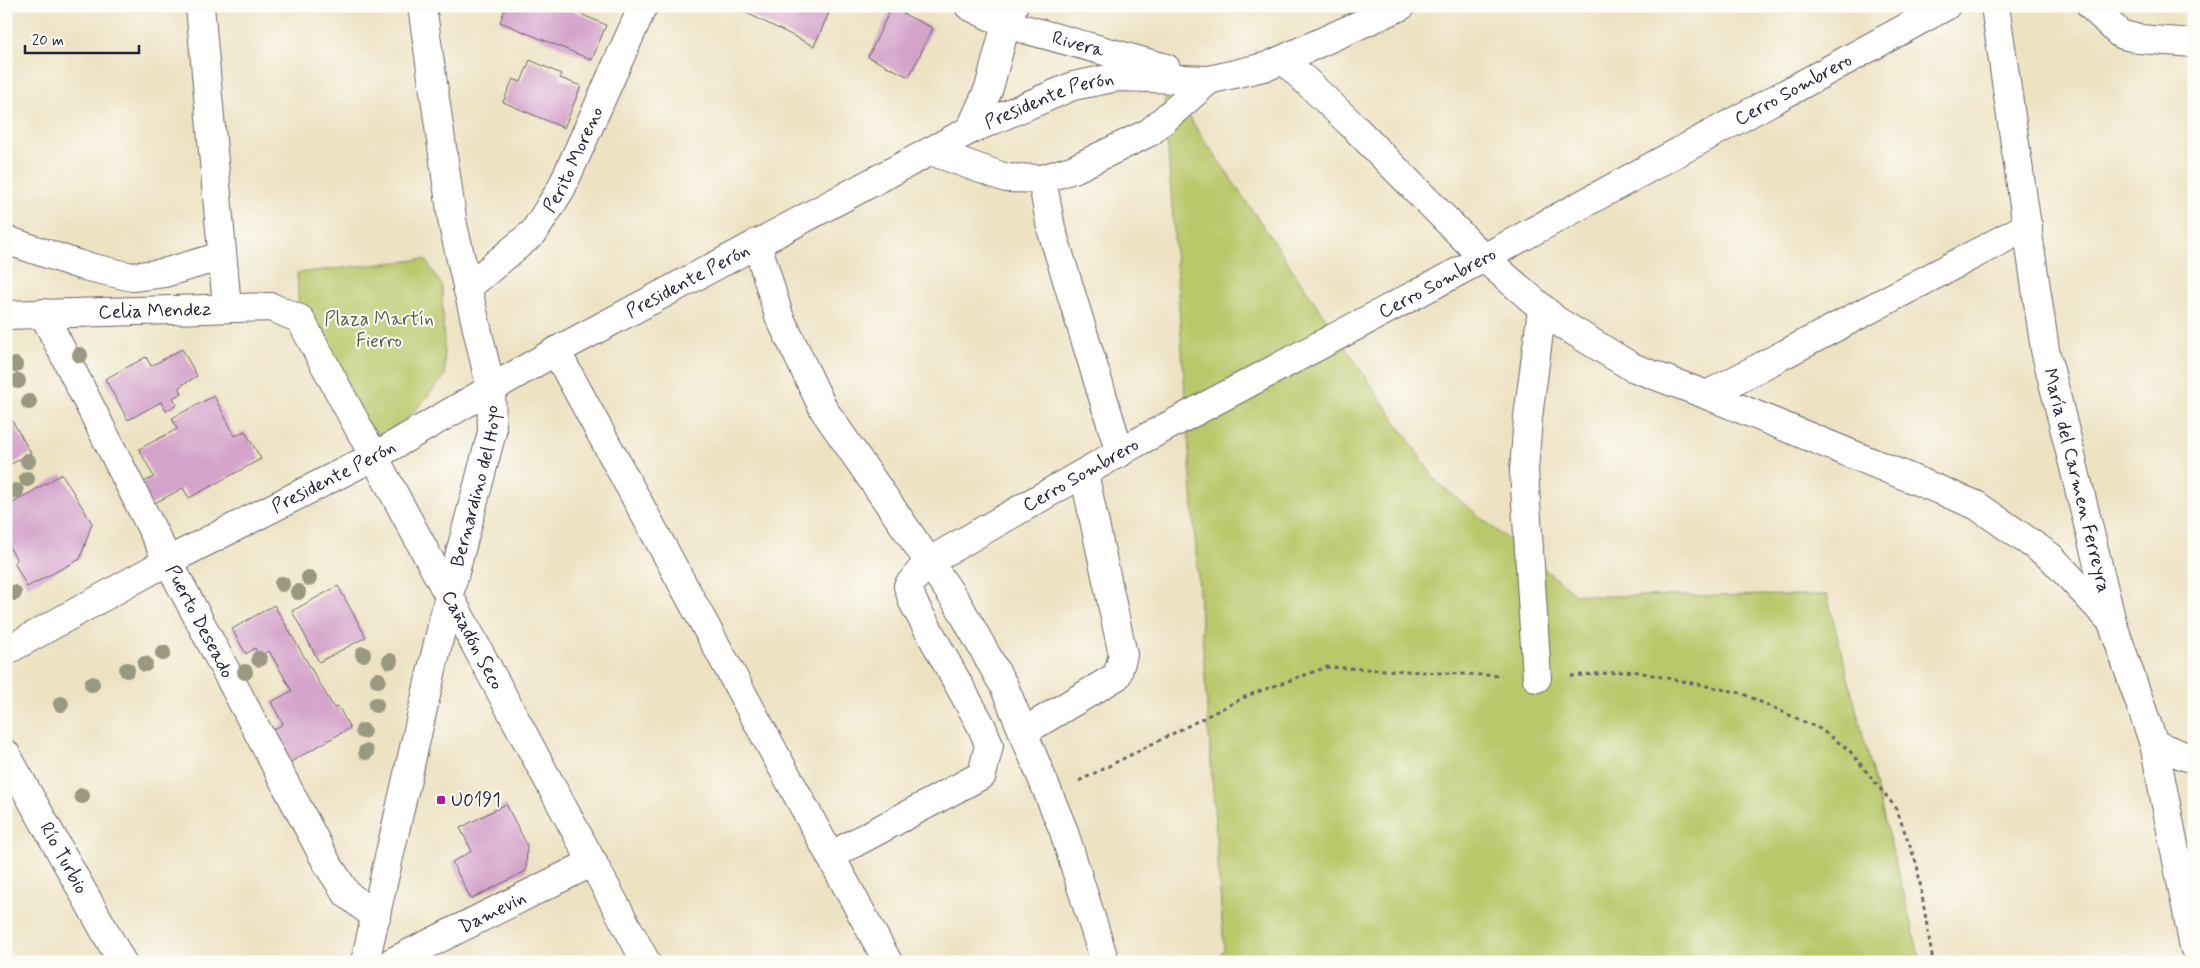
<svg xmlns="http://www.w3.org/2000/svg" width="2200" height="968" viewBox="0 0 2200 968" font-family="Mynerve,sans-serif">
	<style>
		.green { fill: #b9c86b; stroke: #6e7553 }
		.building { fill: #d4a3ca }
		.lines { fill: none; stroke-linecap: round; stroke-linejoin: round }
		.minor-casing { stroke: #69656a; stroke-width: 30 }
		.path { stroke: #69656a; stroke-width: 3; stroke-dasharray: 4 4; stroke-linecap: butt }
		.minor { stroke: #fff; stroke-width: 28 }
		.tree { fill: #9a9881 }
		.poi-dot { fill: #b5179e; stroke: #fdfcf7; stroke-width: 2 }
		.labels { text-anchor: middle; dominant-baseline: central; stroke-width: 4; stroke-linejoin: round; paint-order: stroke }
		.street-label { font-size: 19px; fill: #22223b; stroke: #fdfcf7 }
		.park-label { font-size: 19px; fill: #575c4c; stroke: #fdfcf7 }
		.poi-label { font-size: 19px; fill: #22223b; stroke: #fdfcf7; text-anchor: start }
	</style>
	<rect width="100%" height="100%" fill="#fdfcf7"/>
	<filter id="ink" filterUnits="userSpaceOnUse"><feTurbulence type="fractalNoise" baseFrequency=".02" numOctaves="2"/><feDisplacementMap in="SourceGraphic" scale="10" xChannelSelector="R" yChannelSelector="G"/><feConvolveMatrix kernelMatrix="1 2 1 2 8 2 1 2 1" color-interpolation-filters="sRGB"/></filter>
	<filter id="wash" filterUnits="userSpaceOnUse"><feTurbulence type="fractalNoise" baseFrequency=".0096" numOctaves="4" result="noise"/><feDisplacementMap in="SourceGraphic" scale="20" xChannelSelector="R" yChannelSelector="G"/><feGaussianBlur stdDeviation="1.12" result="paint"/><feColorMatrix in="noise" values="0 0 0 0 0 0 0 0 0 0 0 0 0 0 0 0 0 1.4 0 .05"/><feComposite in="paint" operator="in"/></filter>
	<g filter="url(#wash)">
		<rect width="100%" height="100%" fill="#ede2c2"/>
		<!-- green -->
		<path class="green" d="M1163,79L1437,482L1575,594L1599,596L1827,595L1921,962H1214L1224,950Z
			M425,259L442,286L445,376L375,456L299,317L297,273Z"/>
		<g id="blocks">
			<!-- building -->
			<path class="building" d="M506,6H562L606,25L592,60L500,22Z
				M732,6H832L814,46Z
				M891,8L933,28L909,77L868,57Z
				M530,60L561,74L560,78L581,86L564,128L503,102L513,79L521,82Z
				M182,349L197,376L179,387L182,393L173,398L177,405L166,411L161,402L128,420L105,379L146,357L151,366Z
				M214,396L235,436L245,431L261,459L189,498L183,488L151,505L140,484L154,477L139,449L177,429L172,418Z
				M6,410L31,453L6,467Z
				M62,474L92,523L80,559L27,587L14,562L17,560L6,542V507Z
				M338,586L366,637L319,662L292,611Z
				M274,605L334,708L338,706L350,728L287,764L268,733L283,724L271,702L292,691L269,651L259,656L255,648L246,654L232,629Z
				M506,804L527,845L526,871L471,899L452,862L472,851L460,828Z"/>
		</g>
	</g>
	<g filter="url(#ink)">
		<use href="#blocks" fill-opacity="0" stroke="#69656a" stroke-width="1"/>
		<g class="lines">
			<defs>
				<g id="minor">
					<path d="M200,6L227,307"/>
					<path id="s1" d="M969,6L1006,24L1166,68"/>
					<path id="s2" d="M1995,6L2045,350L2112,622L2154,744L2194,947"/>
					<path d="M2091,6L2120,34L2139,39L2194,43"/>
					<path d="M1284,60L1350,123L1484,258L1557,321L1632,367L1707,395L1976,505L2051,557L2112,622"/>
					<path d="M970,130L989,88L1006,24L1013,7"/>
					<path d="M931,151L1006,178L1042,179L1074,169L1150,132L1209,80"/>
					<path d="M1042,179L1051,228L1120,453"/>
					<path d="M6,240L80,265L132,277L164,273L222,256"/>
					<path d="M757,243L779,316L824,410L958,604L1004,686L1063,829L1105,962"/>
					<path id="s3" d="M467,288L534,232L561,189L643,6"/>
					<path id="s4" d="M43,313L168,561L328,865L347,894L376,917"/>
					<path id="s5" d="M6,315L271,307L300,319L646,962"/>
					<path d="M556,351L888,962"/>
					<path d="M1707,395L2028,226"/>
					<path id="s6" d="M6,651L168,561L375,456L556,351L970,130L1073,86L1118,77L1209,80L1268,66L1401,6"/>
					<path d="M1537,678L1524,471L1528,417L1542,309"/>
					<path d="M1023,732L1117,676L1123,655L1084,473"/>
					<path d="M2154,744L2187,757H2194"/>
					<path id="s7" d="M6,754L122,962"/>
					<path id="s8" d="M830,856L982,775L989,745L982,727L913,602L908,586L928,562L1136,443L1484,258L1946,6"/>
					<path id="s9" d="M365,962L449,595L492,432L491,389L453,225L422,6"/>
					<path id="s10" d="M392,962L593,862"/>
				</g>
			</defs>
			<!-- minor casing -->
			<use href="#minor" class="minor-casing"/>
			<!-- path -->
			<path class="path" d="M1571,676L1633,671L1741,693L1820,729L1849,750L1896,808L1917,865L1933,962
				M1079,781L1249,695L1327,667L1502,676"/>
			<!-- minor -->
			<use href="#minor" class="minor"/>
		</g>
		<!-- trees -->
		<g class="tree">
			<circle cx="80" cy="355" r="8"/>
			<circle cx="15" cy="365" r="8"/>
			<circle cx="18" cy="381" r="8"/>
			<circle cx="29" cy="402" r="8"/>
			<circle cx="28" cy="461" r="8"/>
			<circle cx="27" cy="479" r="8"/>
			<circle cx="16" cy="491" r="8"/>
			<circle cx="309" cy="578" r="8"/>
			<circle cx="282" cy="584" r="8"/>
			<circle cx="298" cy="592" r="8"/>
			<circle cx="14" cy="593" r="8"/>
			<circle cx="163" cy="653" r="8"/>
			<circle cx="363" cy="654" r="8"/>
			<circle cx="259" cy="659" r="8"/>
			<circle cx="390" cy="661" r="8"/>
			<circle cx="145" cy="664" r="8"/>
			<circle cx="127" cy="670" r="8"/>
			<circle cx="245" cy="672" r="8"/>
			<circle cx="378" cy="680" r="8"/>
			<circle cx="92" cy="684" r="8"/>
			<circle cx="61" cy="704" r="8"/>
			<circle cx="376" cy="705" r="8"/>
			<circle cx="363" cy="731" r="8"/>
			<circle cx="366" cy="752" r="8"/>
			<circle cx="82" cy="796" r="8"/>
		</g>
	</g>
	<!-- markers -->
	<rect class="poi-dot" x="436" y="795" width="10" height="10" rx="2.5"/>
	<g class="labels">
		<!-- street labels -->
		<g class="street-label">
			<text stroke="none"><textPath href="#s1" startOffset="116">Rivera</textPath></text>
			<text stroke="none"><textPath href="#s8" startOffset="1399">Cerro Sombrero</textPath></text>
			<text stroke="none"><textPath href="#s6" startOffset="1181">Presidente Perón</textPath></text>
			<text stroke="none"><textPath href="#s3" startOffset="170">Perito Moreno</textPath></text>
			<text stroke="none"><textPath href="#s6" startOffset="776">Presidente Perón</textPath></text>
			<text stroke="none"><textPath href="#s8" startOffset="994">Cerro Sombrero</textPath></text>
			<text stroke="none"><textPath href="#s5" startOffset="149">Celia Mendez</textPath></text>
			<text stroke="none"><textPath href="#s8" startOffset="589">Cerro Sombrero</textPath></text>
			<text stroke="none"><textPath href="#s6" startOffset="371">Presidente Perón</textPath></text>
			<text stroke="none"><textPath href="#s2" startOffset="482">María del Carmen Ferreyra</textPath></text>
			<text stroke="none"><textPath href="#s9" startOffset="489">Bernardino del Hoyo</textPath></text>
			<text stroke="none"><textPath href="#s4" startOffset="346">Puerto Deseado</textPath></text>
			<text stroke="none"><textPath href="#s5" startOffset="661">Cañadón Seco</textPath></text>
			<text stroke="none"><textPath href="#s7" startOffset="119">Río Turbio</textPath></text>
			<text stroke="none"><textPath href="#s10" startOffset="112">Damevin</textPath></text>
		</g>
		<!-- park labels -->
		<g class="park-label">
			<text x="379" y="319">Plaza Martín<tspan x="379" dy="22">Fierro</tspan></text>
		</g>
		<!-- poi labels -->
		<g class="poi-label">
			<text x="451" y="800">U0191</text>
		</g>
	</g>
	<!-- margin -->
	<rect width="2200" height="968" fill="none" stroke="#fdfcf7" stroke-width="25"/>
	<!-- scale -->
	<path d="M25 45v8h114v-8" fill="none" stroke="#22223b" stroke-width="2.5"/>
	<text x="32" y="45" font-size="15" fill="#22223b" stroke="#fdfcf7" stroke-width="4" paint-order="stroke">20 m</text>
</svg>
